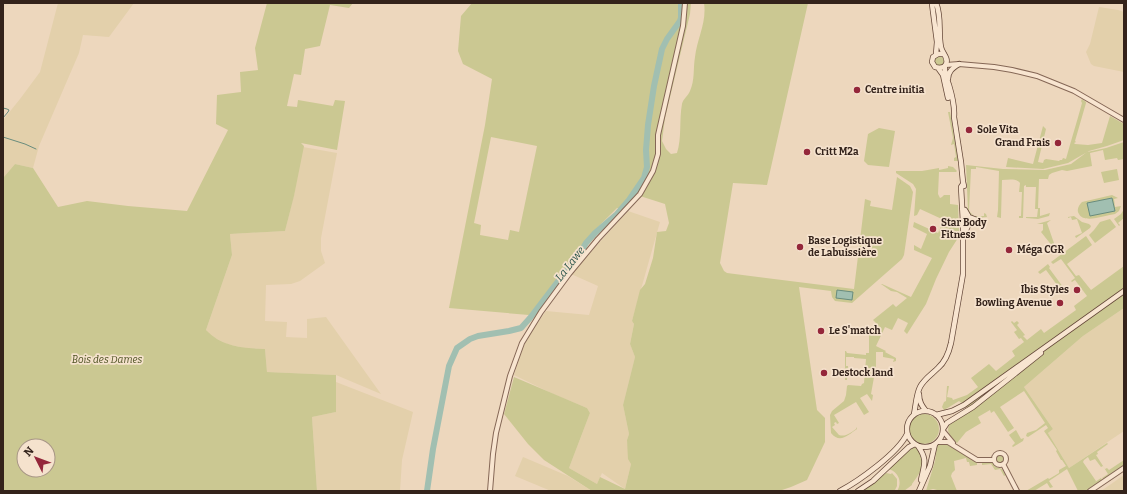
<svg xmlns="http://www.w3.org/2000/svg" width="1127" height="494" viewBox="0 0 1127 494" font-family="Bitter,serif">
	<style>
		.farmland { fill: #e3d0ab }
		.green { fill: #cbc892; fill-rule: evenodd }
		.water { fill: #a1bfb1; stroke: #698c7d }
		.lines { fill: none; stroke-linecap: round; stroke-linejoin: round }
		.stream { stroke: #698c7d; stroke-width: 1 }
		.river { stroke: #a1bfb1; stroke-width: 6 }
		.tertiary-casing { stroke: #856756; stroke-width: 6 }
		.secondary-casing { stroke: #66493a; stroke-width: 6 }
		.tertiary { stroke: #f8e5d0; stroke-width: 4 }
		.secondary { stroke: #f8e5d0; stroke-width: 4.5 }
		.poi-dot { fill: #94273a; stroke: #f5e2cd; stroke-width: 1.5 }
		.labels { text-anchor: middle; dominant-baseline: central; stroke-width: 3.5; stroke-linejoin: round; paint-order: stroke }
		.poi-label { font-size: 10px; font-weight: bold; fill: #34231b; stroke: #f5e2cd; text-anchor: start }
		.park-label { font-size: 10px; font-style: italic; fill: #4d5122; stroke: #f5e2cd }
		.water-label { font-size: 11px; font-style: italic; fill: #2a544a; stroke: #f5e2cd }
	</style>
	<rect width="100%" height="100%" fill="#edd7bd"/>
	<!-- farmland -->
	<path class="farmland" d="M58,3H134L109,37L83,35L79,53L39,146L33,168L15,164L3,178V120L20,99L40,72Z
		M1099,7L1118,10L1124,12V72L1094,66L1091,64L1086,52L1090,44Z
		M303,147L337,153L321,238V251L325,263L300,281L291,284L266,285L265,321L287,322L286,337L307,338V319L326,317L381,394L336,375L267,372L265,349L244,348L227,344L211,336L206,330L232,255L230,234L285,231L294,195Z
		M628,211L660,222L632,321L634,324L630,344L635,357L623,405L629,434L627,440L631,464L625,489L602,473L597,484L569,468L590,413L587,408L551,393L514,375L520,356L527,338L546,311L589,315L598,286L571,274Z
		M1124,308V431L1069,468L1048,433L1053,429L1024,387L1083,336Z
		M336,382L413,412L402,460L400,491H317L312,417L336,412Z
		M523,457L568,476L592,491H551L515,476Z
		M1124,475V491H1101Z"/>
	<!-- green -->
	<path class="green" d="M267,3H353L349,8L330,5L320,46L305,49L301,75L294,74L287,106L297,107L298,100L333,106L335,100L345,101L337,150L301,143L304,146L294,196L285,231L230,234L232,255L206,330C222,347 243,348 265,349L267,372L336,375V412L312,417L317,491H3V178L15,164L33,168L58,207L87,201L128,206L187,211L228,130L216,124L217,95L241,92L240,72L258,70L255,48ZM24,446H48V470H24Z
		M472,3H691L690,14L665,118L662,141L666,149L671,154L677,153C682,138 679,120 682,104C683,99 688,96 690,91C695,80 693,69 695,57C697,39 707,22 704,3H808L767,185L733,183L720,263L724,271L727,273L854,289L865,199L871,201L870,206L892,210L897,177L910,186L913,192L904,255L902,259L852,303L835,301L832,297L831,291L799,287L817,410L825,418V442L807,480L791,487L779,491H592L544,460L528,444L504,414L514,377L587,408L590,413L569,468L597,484L600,477L625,489L631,464L628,459L627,440L629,434L623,405L635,357L630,344L634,324L632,321L640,290L645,284L653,258L657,232L666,231L669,223L665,204L640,196L625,210L617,208L595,230L529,315L449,308L485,125L492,79L463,64L458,51L461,16ZM491,137L537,146L519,232L510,230L508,240L480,235L481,225L474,223Z
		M934 61a5 5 0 1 1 10 0a5 5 0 1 1-10 0Z
		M1082,99L1086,102V103L1075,141L1076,142L1074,143L1075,144L1088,145L1102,143L1110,116L1124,124V140L1107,146L1089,151L1068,163L1043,169L1006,167L1008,158L1033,164L1043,126L1046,129L1038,162L1043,163L1044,160L1046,159L1059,161L1060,160H1062L1063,158L1066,159C1071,140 1077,122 1082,103L1081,101Z
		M948,112H950L958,161H954V158L956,157L954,144L951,145L953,138Z
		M879,128L895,131L889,167L868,165L864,161L868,134Z
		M1124,142V159L1118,160L1117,158L1105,160L1103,150L1090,153L1092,166L1067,171L1062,170L1052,173L1049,175L1048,179H1039L1038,208H1040V216L1050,213L1049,216L1038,219L1026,218V217H1037L1038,209H1035L1036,187H1026V185L1024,186L1023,218H1019V216H1021L1022,192H1019L1020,183C1016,178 1008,180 1002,180L1001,217V218L997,217L998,210L999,171L976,167V169H971L969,211L974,216H984V213L986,214L987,217C979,218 973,218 968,211L966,165L1003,169L1045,170L1071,164L1087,152L1106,148Z
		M948,166L953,167L957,171L956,172H939L938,194L940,198L942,197L944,195H950V204L958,205L959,231L958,238L949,252L936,279L926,304L907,334L904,331L908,323L898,318L892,330L885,327L876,346L886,351L885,352L896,358V361L893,362L894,359L883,357V352H876V366L871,394L873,395L872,401L867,394L860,398L869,412L864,415L856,402L834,415L839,423L837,424L836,422L834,423L835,425L832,427L839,435C846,437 850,433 856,429V427L857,429C848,435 840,444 831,433L830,415L832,411L844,401L846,395L847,386L848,385L861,386L862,384L864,383L866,359L854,358V357H846V366H848L847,380H845V351H846L847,353L866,355V353H869V333L876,323L873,320L893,304L896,307L907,298L897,292L891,291L881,284H882L911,297L932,258L914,250V245L921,249L927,234L913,227L914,222L938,233L944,220L920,209L917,215L914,216L916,189L913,184L896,173V171H922L939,168V170L948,168Z
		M1117,169L1119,180L1104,183L1101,172Z
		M1112,195L1118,198L1114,199L1115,207L1121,206L1119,211L1115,214C1106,215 1084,224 1079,214C1076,210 1079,205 1082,202Z
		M1124,209V218L1118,223L1120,225L1119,226L1114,219L1121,214Z
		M1074,216L1082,222L1089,224L1091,226L1090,228L1076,238L1075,236L1082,233L1077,219L1072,220L1071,217L1068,218V217Z
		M1110,219L1116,227L1095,243L1089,235L1094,230L1100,222Z
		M1051,220L1047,223L1055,246L1053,247L1041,232L1043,230V224H1037Z
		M1086,236L1092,245L1067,264L1076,276L1079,275L1091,290L1124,266V308L1083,336L1024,387L1053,429L1048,433L1069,468L1107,443L1108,444L1097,452L1098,454L1096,455L1105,469L1107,468L1109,470L1124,460V465L1103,479L1102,478L1108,474L1103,466L1101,467L1095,459L1090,461L1088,457L1084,460L1083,462L1096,481L1095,482L1101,478L1102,480L1086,491H1078L1067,469L1049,481L1053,487L1050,488L1047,483L1034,491H1026L1048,478L1049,479L1059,473V470L1066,466L1062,460H1061L1056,451L1057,450L1044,431L1048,428L1046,425L1028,437L1026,436L1027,433L1036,430L1045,423L1024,391L1000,407L1014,428L1008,432L994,411L991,413L990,410L978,417L981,423L966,432L957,443C951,438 946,433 949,425L971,410L959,401L941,412L944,410L942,407L944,402L946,401L947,386H949L947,397L952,398L953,400L967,395L978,387L971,378L989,364L996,371L1015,356L1012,351L1024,342L1021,338L1019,339L1014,332L1017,330L1011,322L1012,321L1014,323L1017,321L1019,323L1017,325L1025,335L1023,336L1027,340L1041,329L1044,333L1076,310L1074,306L1087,296L1075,280L1072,282L1071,281L1075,278L1061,259L1053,264L1051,262Z
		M1048,264L1050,267L1049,268L1063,287L1060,289L1046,270L1040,274L1038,272Z
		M909 429a15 15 0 1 1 30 0a15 15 0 1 1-30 0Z
		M1016,430L1021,439L1024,438L1023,441L1013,447L1012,446L1015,443L1009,435Z
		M941,443C954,443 966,457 977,463V465L970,466L969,462H967L966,458L954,461L955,470L952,473L951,476L957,491H941L933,489L926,491L935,461L937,446Z
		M914,446C929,459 922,471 912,484V485L904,491H897C903,482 898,471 888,469L910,447Z
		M995.5 459a4.5 4.5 0 1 1 9 0a4.5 4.5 0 1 1-9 0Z
		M992,462L996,467L1002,469L1006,475L1004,476L1000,469L995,470L991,464L982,465V463Z
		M886,473L891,474L892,473L897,479V486L895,490L860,491L883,474L884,475Z"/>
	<!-- water -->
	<path class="water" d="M1112,198L1115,211L1090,216L1087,203Z
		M837,290L853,292L852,300L836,298Z"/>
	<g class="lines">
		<!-- stream -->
		<path class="stream" d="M3,108L7,109L9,110L8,112L3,118
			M3,137L25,144L36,149"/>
		<!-- river -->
		<path class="river" d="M427,491L433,449L449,366L457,348L470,339L478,336L509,331L521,328L530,318L582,250L586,243L595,233L617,214L629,200L644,178L647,167L646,150L648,125L654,86L662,49L667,39L680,21L681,18V3"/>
		<defs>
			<path id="tertiary" d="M946,65L959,64L994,67L1012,70L1037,76L1074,91L1124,120
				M943,431L953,443
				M938,442H948L977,460H994
				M994 459a6 6 0 1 1 12 0a6 6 0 1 1-12 0Z
				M1003,464L1017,491
				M490,491L493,454L496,433L510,376L522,343L541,312L569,274L598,239L640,194L653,171L658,154V135L683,26L685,3
				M1090,491L1124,468"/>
			<path id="secondary" d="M936,3C942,17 938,32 941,47C942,53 949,58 946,64C944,69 939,68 935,67L932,62L933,57L938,54H943
				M932,4L937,42L936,54
				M945,66C944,72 947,79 949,85C952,95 955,107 954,117L961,162L963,182L964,186
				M938,68L943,75L948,98
				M948,79C948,71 953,68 959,64
				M965,210L969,217L977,220
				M963,236L969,224L964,213
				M919,394C919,402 922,406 926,411
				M907 429a18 18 0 1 1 36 0a18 18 0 1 1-36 0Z
				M914,414C916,405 916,395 920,387C924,379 932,374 938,368C945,362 949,352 951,343L963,274V222L961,187L963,184
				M936,415L952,411L964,405L1124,291
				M943,429L947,423L973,407L1041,353
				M918,446C928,460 924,465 921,480
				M840,491C859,481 898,453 907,434
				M858,491L873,481L909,447L915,444
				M919,491L930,466L935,444"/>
		</defs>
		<!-- tertiary casing -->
		<use href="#tertiary" class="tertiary-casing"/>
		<!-- secondary casing -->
		<use href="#secondary" class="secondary-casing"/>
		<!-- tertiary -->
		<use href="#tertiary" class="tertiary"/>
		<!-- secondary -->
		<use href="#secondary" class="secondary"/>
	</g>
	<!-- markers -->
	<g class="poi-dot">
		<circle cx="857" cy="90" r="4"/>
		<circle cx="969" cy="130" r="4"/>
		<circle cx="1058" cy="143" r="4"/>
		<circle cx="807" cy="152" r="4"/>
		<circle cx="933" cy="229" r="4"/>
		<circle cx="800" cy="247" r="4"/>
		<circle cx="1009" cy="250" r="4"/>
		<circle cx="1077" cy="290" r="4"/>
		<circle cx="1060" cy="303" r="4"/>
		<circle cx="821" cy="331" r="4"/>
		<circle cx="824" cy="373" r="4"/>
	</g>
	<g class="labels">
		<!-- poi labels -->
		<g class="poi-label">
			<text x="865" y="90">Centre initia</text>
			<text x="977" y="130">Sole Vita</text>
			<text x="1050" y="143" text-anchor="end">Grand Frais</text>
			<text x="815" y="152">Critt M2a</text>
			<text x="941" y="223">Star Body<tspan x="941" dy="12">Fitness</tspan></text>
			<text x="808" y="241">Base Logistique<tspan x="808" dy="12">de Labuissière</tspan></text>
			<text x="1017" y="250">Méga CGR</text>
			<text x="1069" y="290" text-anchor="end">Ibis Styles</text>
			<text x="1052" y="303" text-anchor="end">Bowling Avenue</text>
			<text x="829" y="331">Le S'match</text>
			<text x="832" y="373">Destock land</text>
		</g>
		<!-- park labels -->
		<g class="park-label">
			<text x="107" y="360">Bois des Dames</text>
		</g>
		<!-- water labels -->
		<g class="water-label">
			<text transform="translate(570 264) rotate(-52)">La Lawe</text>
		</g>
	</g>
	<!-- border -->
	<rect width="1127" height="494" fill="none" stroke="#34231b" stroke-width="8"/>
	<!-- north arrow -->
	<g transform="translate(36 458) rotate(312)"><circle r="19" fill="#f5e2cd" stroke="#a89686"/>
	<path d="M0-3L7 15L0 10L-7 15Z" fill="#94273a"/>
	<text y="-6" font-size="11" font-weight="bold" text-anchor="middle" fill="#34231b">N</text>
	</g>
</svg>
